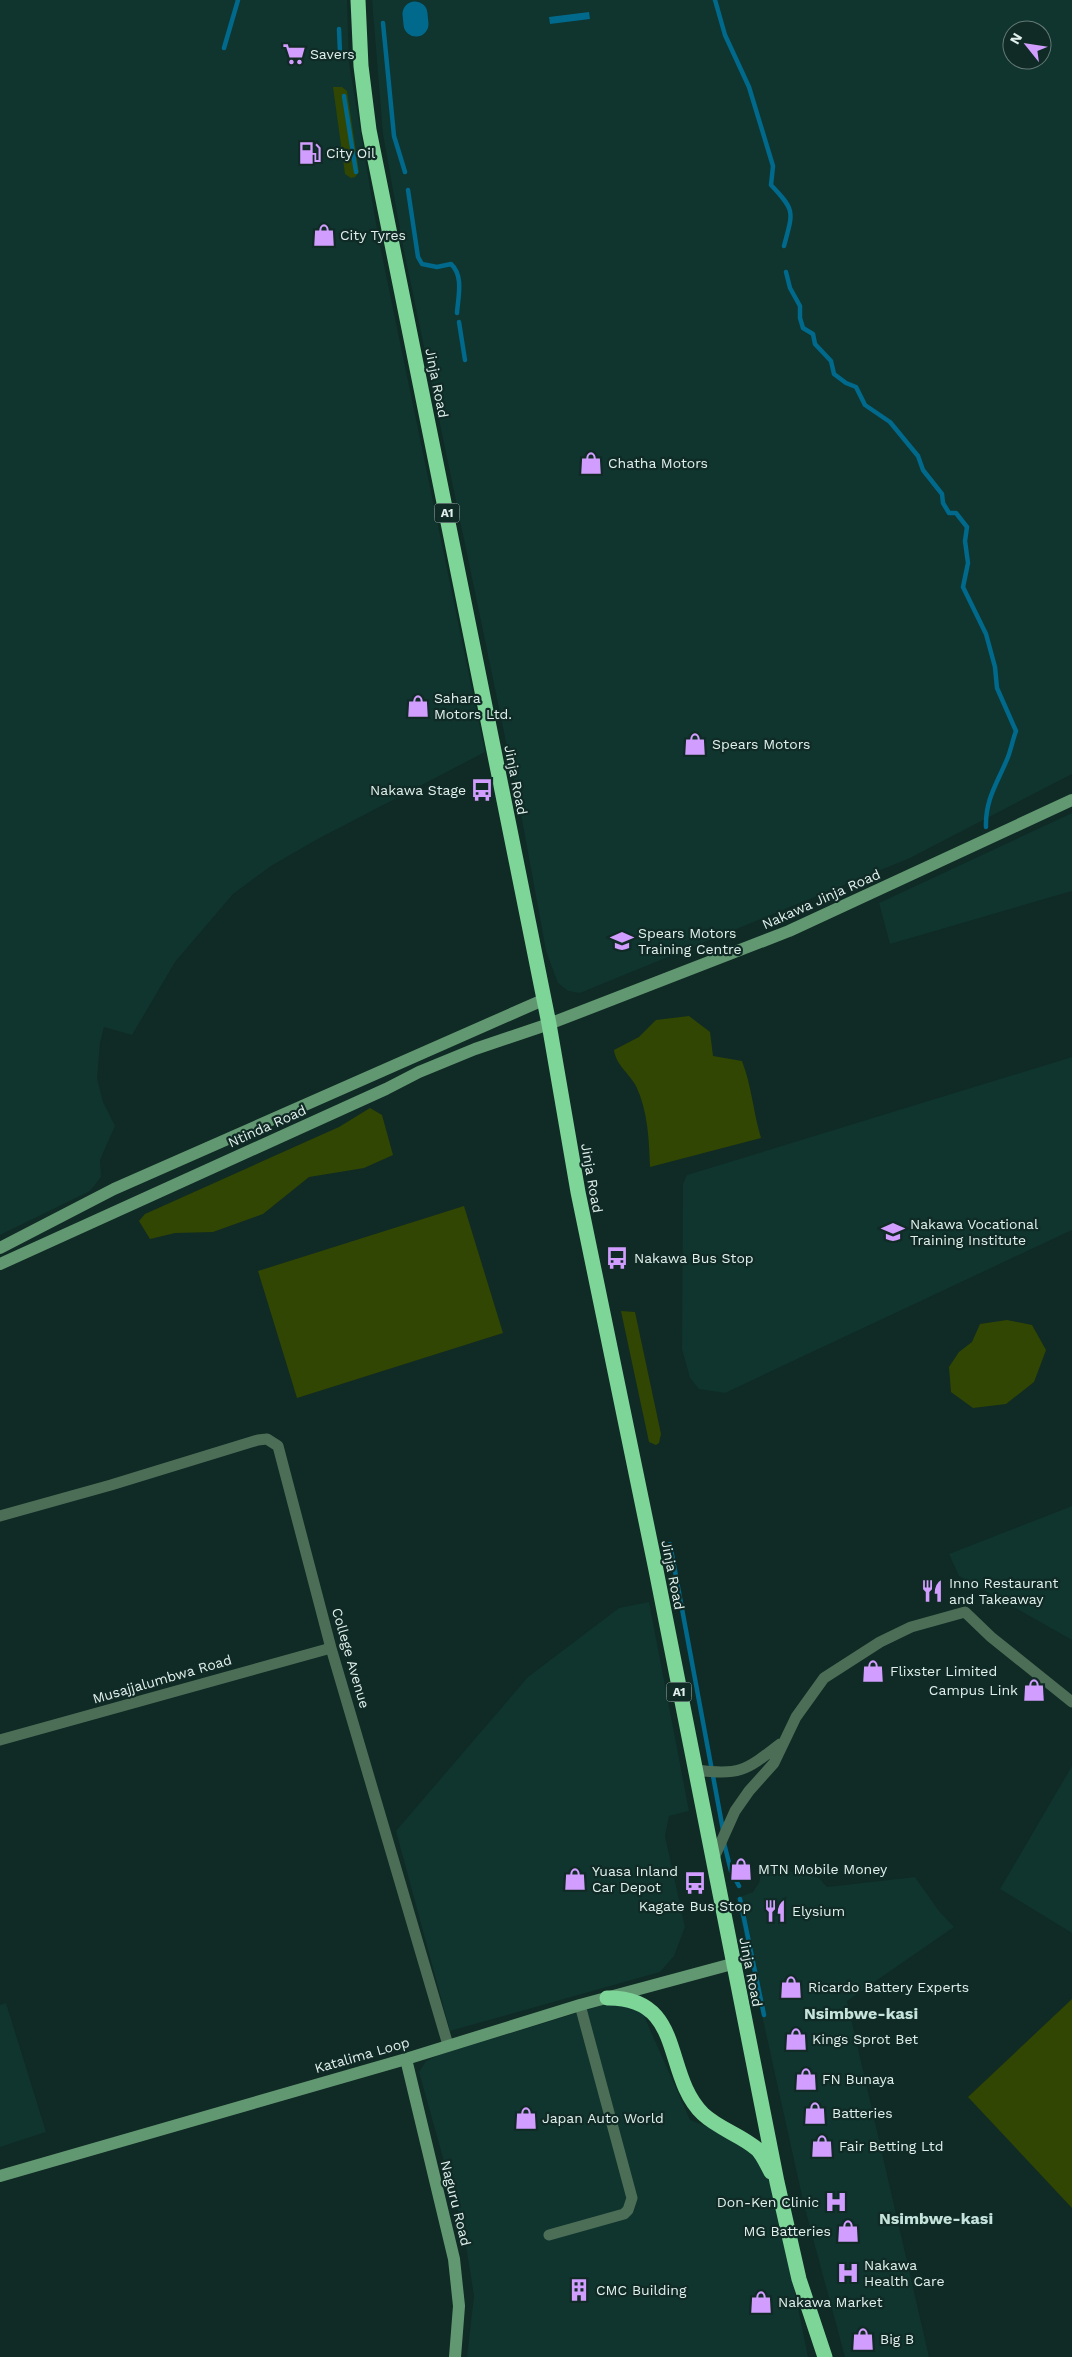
<svg xmlns="http://www.w3.org/2000/svg" width="1072" height="2357" viewBox="0 0 1072 2357" font-family="'Work Sans',sans-serif">
	<style>
		.built { fill: #0f352e; fill-rule: evenodd }
		.green { fill: #314602 }
		.water { fill: #01698c }
		.lines { fill: none; stroke-linecap: round; stroke-linejoin: round }
		.stream { stroke: #01698c; stroke-width: 4.5 }
		.river { stroke: #01698c; stroke-width: 25 }
		.street { stroke: #4d6e56; stroke-width: 11 }
		.secondary { stroke: #619871; stroke-width: 12 }
		.highway { stroke: #7dd598; stroke-width: 15 }
		.labels { text-anchor: middle; dominant-baseline: central; stroke-width: 4.5; stroke-linejoin: round; paint-order: stroke }
		.shield { fill: #102a25; stroke: #a2b5b0; stroke-width: 1 }
		.shield-label { font-size: 12px; font-weight: bold; fill: #e1f0ec }
		.poi-label { font-size: 14px; fill: #e1f0ec; stroke: #102a25; text-anchor: start }
		.street-label { font-size: 14px; fill: #e1f0ec; stroke: #102a25 }
		.quarter-label { font-size: 16px; font-weight: bold; fill: #c5e3db; stroke: #102a25 }
	</style>
	<rect width="100%" height="100%" fill="#102a25"/>
	<!-- built -->
	<path class="built" d="M0,0H347L349,63L379,241L485,752L316,840L271,866L233,894L175,962L132,1035L104,1027L100,1043L97,1078L103,1102L115,1126L100,1160L101,1177L90,1191L0,1235Z
		M372,0H1072V774L910,858L580,993L568,991L558,983L546,951L521,814L402,241L383,134ZM1012,30H1042V60H1012Z
		M1072,813V891L890,944L879,903Z
		M1072,1057V1230L725,1393L699,1389L690,1378L682,1349L683,1184L687,1175Z
		M1072,1506V1640L959,1576L949,1554Z
		M649,1602L689,1811L669,1816L665,1836L685,1927L674,1956L660,1972L450,2031L396,1831L528,1677L619,1608Z
		M1072,1766V1933L1000,1889Z
		M763,1865L819,1878L827,1887L915,1877L939,1911L954,1927L847,2001L929,2357H845L804,2205L736,1898L753,1892L759,1883Z
		M613,2002L641,2009L690,2120L739,2139L771,2174L808,2357H467L474,2296L464,2233L419,2072L426,2061L439,2055Z
		M6,2003L46,2132L0,2147V2005Z"/>
	<!-- green -->
	<path class="green" d="M333,87H342L347,91L359,172L355,177L351,178L345,174Z
		M689,1016L710,1032L713,1056L742,1061C752,1087 753,1112 761,1138L650,1167C649,1140 648,1111 636,1086C629,1073 616,1065 614,1050L639,1037L656,1020Z
		M370,1108L382,1115L393,1155L364,1168L309,1177L263,1214L213,1232L175,1233L150,1239L139,1221L145,1214L339,1127Z
		M464,1206L503,1333L297,1398L258,1271Z
		M621,1311L635,1312L661,1434L659,1443L656,1445L649,1442Z
		M1007,1320L1032,1325L1046,1350L1034,1382L1006,1404L973,1408L951,1392L949,1367L959,1352L972,1342L980,1324Z
		M1072,1999V2208L968,2097Z"/>
	<!-- water -->
	<path class="water" d="M589,12L590,19L550,24L549,17Z"/>
	<g class="lines">
		<!-- stream -->
		<path class="stream" d="M715,0L725,35L749,87L773,166L771,185C796,211 793,212 784,246
			M383,23L394,136L405,172
			M339,29L340,53
			M224,48L238,0
			M344,96L356,172
			M408,190L418,257L422,264L437,267L451,264C464,276 458,297 457,313
			M786,272L790,288L800,306V318L803,328L813,334L815,344L831,361L834,374L846,383L856,387L865,405L890,422L918,456L923,470L942,494L943,503L949,513H956L967,527L965,541L968,563L963,587L986,634L995,667L997,688L1016,731C1013,739 1011,749 1008,757C998,782 985,799 986,827
			M459,322L465,360
			M670,1544L723,1830
			M724,1843L731,1871L739,1886
			M740,1899L764,2015"/>
		<!-- river -->
		<path class="river" d="M415,14L416,24"/>
		<!-- street -->
		<path class="street" d="M0,1516L111,1485L258,1440L267,1439L278,1446L331,1648L448,2045
			M0,1740L331,1648
			M694,1770C741,1775 744,1772 780,1744
			M713,1860L735,1811L749,1791L774,1763L796,1717L824,1678L880,1642L911,1627L965,1612L991,1637L1072,1702
			M549,2235L624,2214L628,2210L632,2198L580,2005"/>
		<!-- secondary -->
		<path class="secondary" d="M0,1248L114,1189L543,1000
			M0,1264L386,1089L419,1072L475,1049L549,1024L789,931L1072,800
			M406,2059L454,2259L459,2306L455,2357
			M0,2176L406,2059L580,2005L732,1964"/>
		<!-- highway -->
		<path class="highway" d="M358,0L361,66L369,130L549,1024L578,1192L656,1570L777,2182L799,2279L825,2357
			M607,1998C686,1997 662,2074 703,2114C719,2129 741,2135 757,2149C763,2155 767,2165 771,2172"/>
	</g>
	<!-- icons -->
	<defs>
		<symbol id="supermarket-bare" viewBox="-9 -9 18 18"><path d="M-6-5.5h2.5l.6 2H6L4.5 2H-2.5L-4.4-4H-6ZM-1.5 3.2a1.3 1.3 0 1 0 .1 0ZM3 3.2a1.3 1.3 0 1 0 .1 0Z" fill="#d19dfe" stroke="#102a25" stroke-width="2.5" paint-order="stroke"/></symbol>
		<symbol id="fuel-bare" viewBox="-9 -9 18 18"><path d="M-5.5-6h7V0h2V4h1.3V-2.5L3-4.5l.8-.8L6-3V5H2.5V1h-1V6h-7ZM-4.2-4.7v3.2H.2V-4.7Z" fill="#d19dfe" stroke="#102a25" stroke-width="2.5" paint-order="stroke"/></symbol>
		<symbol id="shop-bare" viewBox="-9 -9 18 18"><path d="M-5-2.5h2.3a2.7 3.5 0 0 1 5.4 0H5L5.5 6h-11ZM-1.5-2.5h3a1.5 2.3 0 0 0-3 0Z" fill="#d19dfe" stroke="#102a25" stroke-width="2.5" paint-order="stroke"/></symbol>
		<symbol id="bus-bare" viewBox="-9 -9 18 18"><path d="M-5-6H5V4H4V6H2V4H-2V6H-4V4H-5ZM-3.5-4V0h7V-4ZM-3.5 1.2v1.5H-2V1.2ZM2 1.2v1.5H3.5V1.2Z" fill="#d19dfe" stroke="#102a25" stroke-width="2.5" paint-order="stroke"/></symbol>
		<symbol id="university-bare" viewBox="-9 -9 18 18"><path d="M0-5L7-2L0 1L-7-2ZM-4 1L0 2.5L4 1V4Q0 6-4 4Z" fill="#d19dfe" stroke="#102a25" stroke-width="2.5" paint-order="stroke"/></symbol>
		<symbol id="school-bare" viewBox="-9 -9 18 18"><path d="M0-5L7-2L0 1L-7-2ZM-4 1L0 2.5L4 1V4Q0 6-4 4Z" fill="#d19dfe" stroke="#102a25" stroke-width="2.5" paint-order="stroke"/></symbol>
		<symbol id="restaurant-bare" viewBox="-9 -9 18 18"><path d="M-5-6h1v4h1v-4h1v4h1v-4h1v5L-1.5 .5V6h-2V.5L-5-1ZM5-6V6H3V1.5H1.5Q1.5-4 5-6Z" fill="#d19dfe" stroke="#102a25" stroke-width="2.5" paint-order="stroke"/></symbol>
		<symbol id="hospital-bare" viewBox="-9 -9 18 18"><path d="M-5-5h3v3.5h4V-5h3V5h-3V1.5h-4V5h-3Z" fill="#d19dfe" stroke="#102a25" stroke-width="2.5" paint-order="stroke"/></symbol>
		<symbol id="building-bare" viewBox="-9 -9 18 18"><path d="M-4-6H4V6H1V3H-1V6H-4ZM-2.5-4.3h1.7v1.8h-1.7ZM.8-4.3h1.7v1.8H.8ZM-2.5-1h1.7V.8h-1.7ZM.8-1h1.7V.8H.8Z" fill="#d19dfe" stroke="#102a25" stroke-width="2.5" paint-order="stroke"/></symbol>
	</defs>
	<g fill-rule="evenodd">
		<use href="#supermarket-bare" x="278" y="38" width="32" height="32"/>
		<use href="#fuel-bare" x="294" y="137" width="32" height="32"/>
		<use href="#shop-bare" x="308" y="219" width="32" height="32"/>
		<use href="#shop-bare" x="575" y="447" width="32" height="32"/>
		<use href="#shop-bare" x="402" y="690" width="32" height="32"/>
		<use href="#shop-bare" x="679" y="728" width="32" height="32"/>
		<use href="#bus-bare" x="466" y="774" width="32" height="32"/>
		<use href="#university-bare" x="606" y="925" width="32" height="32"/>
		<use href="#school-bare" x="877" y="1216" width="32" height="32"/>
		<use href="#bus-bare" x="601" y="1242" width="32" height="32"/>
		<use href="#restaurant-bare" x="916" y="1575" width="32" height="32"/>
		<use href="#shop-bare" x="857" y="1655" width="32" height="32"/>
		<use href="#shop-bare" x="1018" y="1674" width="32" height="32"/>
		<use href="#shop-bare" x="725" y="1853" width="32" height="32"/>
		<use href="#shop-bare" x="559" y="1863" width="32" height="32"/>
		<use href="#bus-bare" x="679" y="1867" width="32" height="32"/>
		<use href="#restaurant-bare" x="759" y="1895" width="32" height="32"/>
		<use href="#shop-bare" x="775" y="1971" width="32" height="32"/>
		<use href="#shop-bare" x="780" y="2023" width="32" height="32"/>
		<use href="#shop-bare" x="790" y="2063" width="32" height="32"/>
		<use href="#shop-bare" x="799" y="2097" width="32" height="32"/>
		<use href="#shop-bare" x="510" y="2102" width="32" height="32"/>
		<use href="#shop-bare" x="806" y="2130" width="32" height="32"/>
		<use href="#hospital-bare" x="820" y="2186" width="32" height="32"/>
		<use href="#shop-bare" x="832" y="2215" width="32" height="32"/>
		<use href="#hospital-bare" x="832" y="2257" width="32" height="32"/>
		<use href="#building-bare" x="563" y="2274" width="32" height="32"/>
		<use href="#shop-bare" x="745" y="2286" width="32" height="32"/>
		<use href="#shop-bare" x="847" y="2323" width="32" height="32"/>
	</g>
	<g class="labels">
		<!-- shield labels -->
		<g class="shield">
			<rect x="434.5" y="503.5" width="25" height="19" rx="4"/>
			<rect x="666.5" y="1682.5" width="25" height="19" rx="4"/>
		</g>
		<g class="shield-label">
			<text x="447" y="513">A1</text>
			<text x="679" y="1692">A1</text>
		</g>
		<!-- poi labels -->
		<g class="poi-label">
			<text x="310" y="54">Savers</text>
			<text x="326" y="153">City Oil</text>
			<text x="340" y="235">City Tyres</text>
			<text x="608" y="463">Chatha Motors</text>
			<text x="434" y="698">Sahara<tspan x="434" dy="16">Motors Ltd.</tspan></text>
			<text x="712" y="744">Spears Motors</text>
			<text x="466" y="790" text-anchor="end">Nakawa Stage</text>
			<text x="638" y="933">Spears Motors<tspan x="638" dy="16">Training Centre</tspan></text>
			<text x="910" y="1224">Nakawa Vocational<tspan x="910" dy="16">Training Institute</tspan></text>
			<text x="634" y="1258">Nakawa Bus Stop</text>
			<text x="949" y="1583">Inno Restaurant<tspan x="949" dy="16">and Takeaway</tspan></text>
			<text x="890" y="1671">Flixster Limited</text>
			<text x="1018" y="1690" text-anchor="end">Campus Link</text>
			<text x="758" y="1869">MTN Mobile Money</text>
			<text x="592" y="1871">Yuasa Inland<tspan x="592" dy="16">Car Depot</tspan></text>
			<text x="695" y="1906" text-anchor="middle">Kagate Bus Stop</text>
			<text x="792" y="1911">Elysium</text>
			<text x="808" y="1987">Ricardo Battery Experts</text>
			<text x="812" y="2039">Kings Sprot Bet</text>
			<text x="822" y="2079">FN Bunaya</text>
			<text x="832" y="2113">Batteries</text>
			<text x="542" y="2118">Japan Auto World</text>
			<text x="839" y="2146">Fair Betting Ltd</text>
			<text x="819" y="2202" text-anchor="end">Don-Ken Clinic</text>
			<text x="831" y="2231" text-anchor="end">MG Batteries</text>
			<text x="864" y="2265">Nakawa<tspan x="864" dy="16">Health Care</tspan></text>
			<text x="596" y="2290">CMC Building</text>
			<text x="778" y="2302">Nakawa Market</text>
			<text x="880" y="2339">Big B</text>
		</g>
		<!-- street labels -->
		<g class="street-label">
			<text transform="translate(437 383) rotate(79)">Jinja Road</text>
			<text transform="translate(516 780) rotate(79)">Jinja Road</text>
			<text transform="translate(821 899) rotate(-24)">Nakawa Jinja Road</text>
			<text transform="translate(267 1126) rotate(-24)">Ntinda Road</text>
			<text transform="translate(592 1178) rotate(80)">Jinja Road</text>
			<text transform="translate(673 1575) rotate(79)">Jinja Road</text>
			<text transform="translate(351 1658) rotate(74)">College Avenue</text>
			<text transform="translate(162 1679) rotate(-16)">Musajjalumbwa Road</text>
			<text transform="translate(751 1972) rotate(79)">Jinja Road</text>
			<text transform="translate(362 2055) rotate(-16)">Katalima Loop</text>
			<text transform="translate(456 2203) rotate(76)">Naguru Road</text>
		</g>
		<!-- quarter labels -->
		<g class="quarter-label">
			<text x="861" y="2013">Nsimbwe-kasi</text>
			<text x="936" y="2218">Nsimbwe-kasi</text>
		</g>
	</g>
	<!-- north arrow -->
	<g transform="translate(1027 45) rotate(300)"><circle r="24" fill="#102a25" stroke="#647975"/>
	<path d="M0-4L9 19L0 12L-9 19Z" fill="#d19dfe"/>
	<text y="-8" font-size="14" font-weight="bold" text-anchor="middle" fill="#e1f0ec">N</text>
	</g>
</svg>
